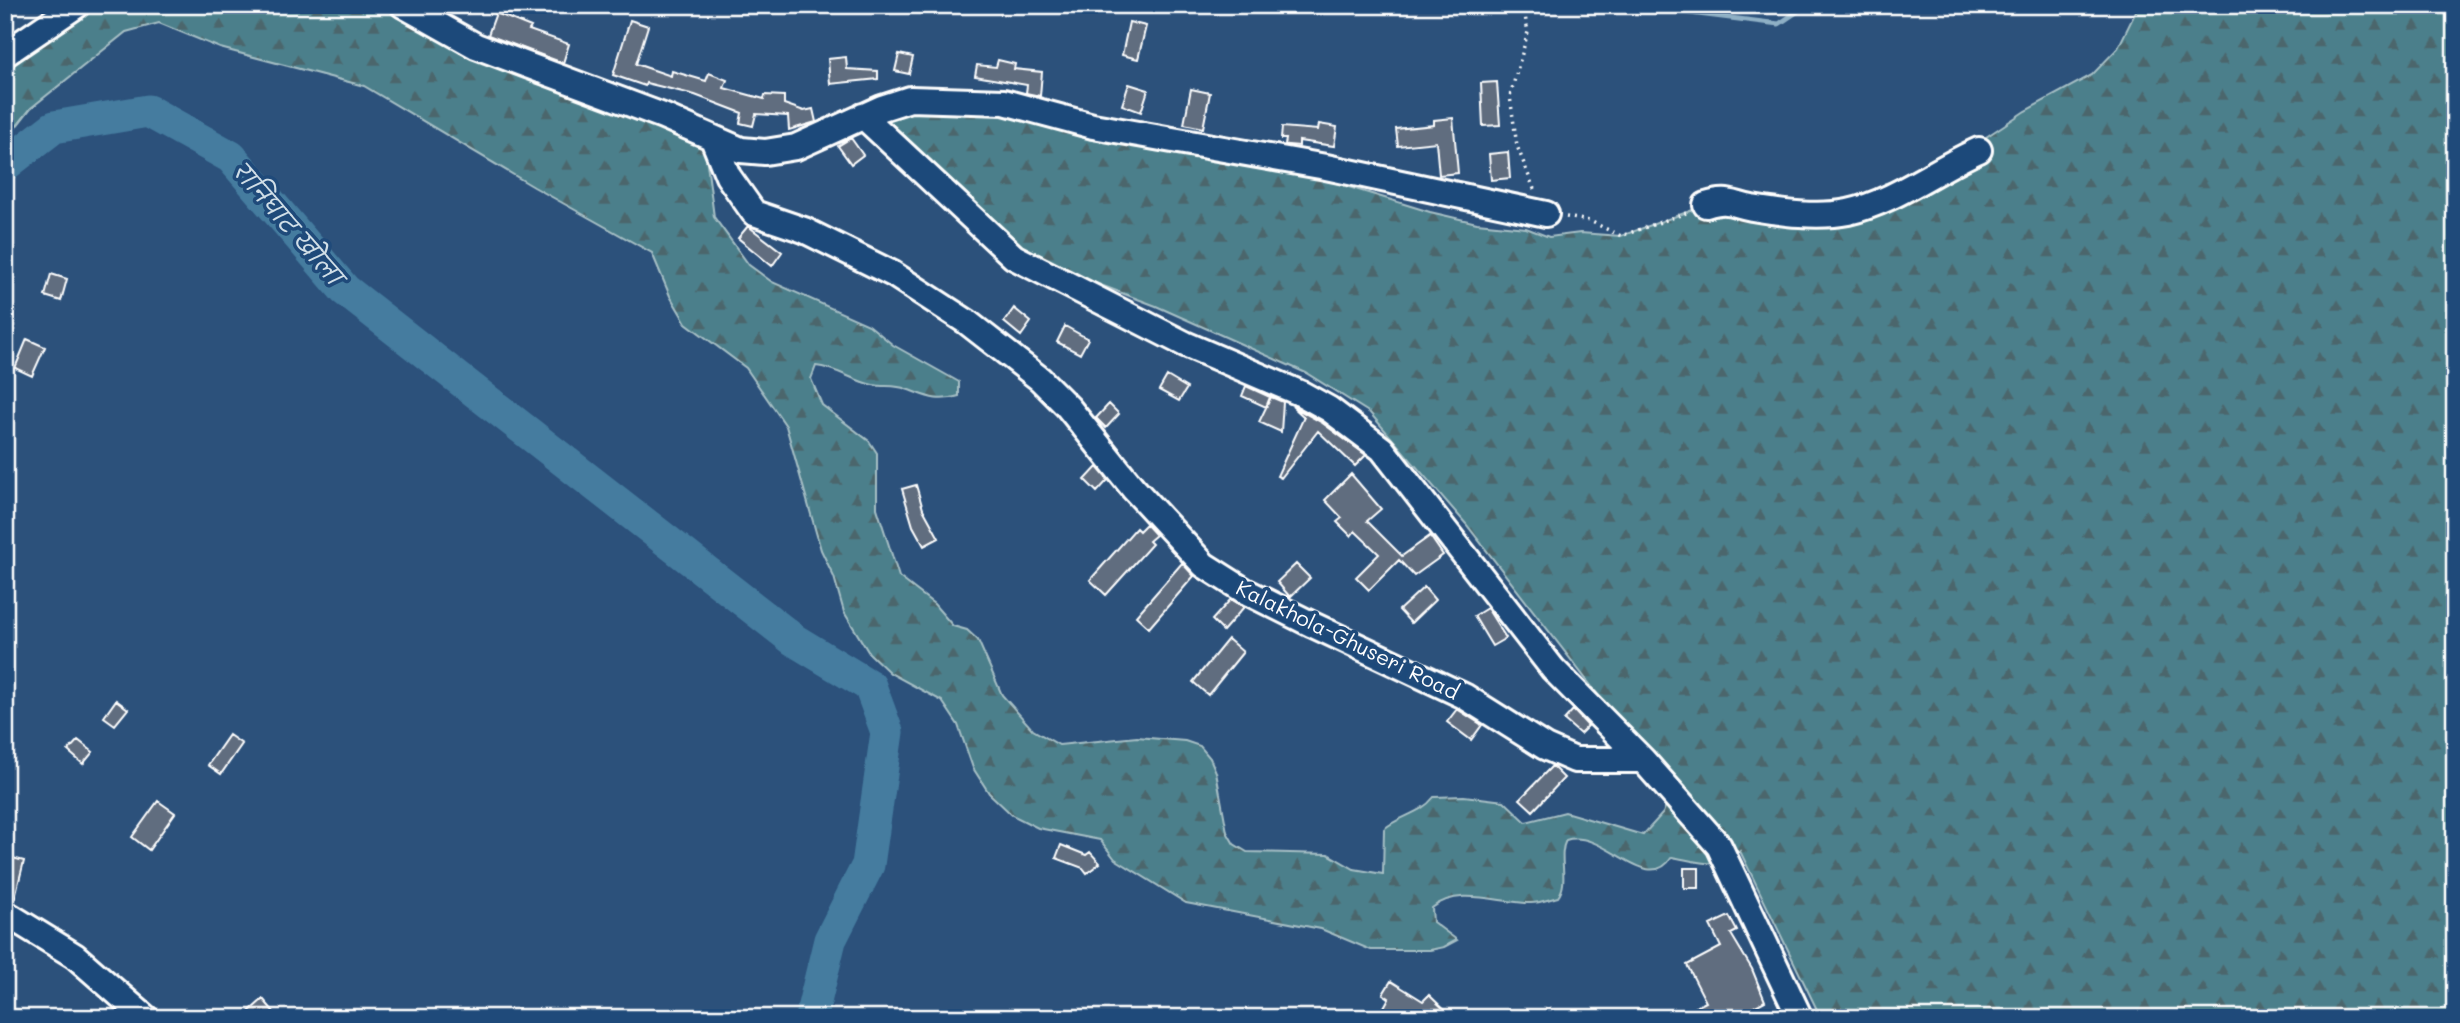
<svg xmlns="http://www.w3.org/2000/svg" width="2460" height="1023" viewBox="0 0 2460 1023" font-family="Mali,'Playpen Sans Deva',sans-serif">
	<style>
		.forest { fill: url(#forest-firs); stroke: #a6bfc5; stroke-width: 2 }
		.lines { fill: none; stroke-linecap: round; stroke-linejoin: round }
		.stream { stroke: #8fb0c5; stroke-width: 5 }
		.river { stroke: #447c9f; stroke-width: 33 }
		.building { fill: #606d7f; stroke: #fff; stroke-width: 2 }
		.minor-casing { stroke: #fff; stroke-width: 30 }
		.path { stroke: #fff; stroke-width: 3.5; stroke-dasharray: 2 5; stroke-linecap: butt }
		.minor { stroke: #1f4a7a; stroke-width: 24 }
		.labels { text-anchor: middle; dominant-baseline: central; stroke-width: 7; stroke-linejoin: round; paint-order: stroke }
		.street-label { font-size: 21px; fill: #fff; stroke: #1f4a7a }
		.water-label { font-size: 23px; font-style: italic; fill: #d0dee7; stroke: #1f4a7a }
	</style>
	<defs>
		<pattern id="forest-firs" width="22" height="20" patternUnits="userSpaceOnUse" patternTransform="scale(1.75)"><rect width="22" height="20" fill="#4c7f8b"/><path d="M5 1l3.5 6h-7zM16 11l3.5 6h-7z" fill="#4c666c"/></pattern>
	</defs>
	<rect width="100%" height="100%" fill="#2c517b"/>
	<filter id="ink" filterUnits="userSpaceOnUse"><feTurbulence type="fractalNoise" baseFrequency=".0143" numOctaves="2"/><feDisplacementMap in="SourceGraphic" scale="14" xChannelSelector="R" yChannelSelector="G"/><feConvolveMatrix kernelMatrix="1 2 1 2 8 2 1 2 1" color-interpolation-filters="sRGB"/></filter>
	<g filter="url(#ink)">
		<!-- forest -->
		<path class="forest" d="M89,5H363L396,11L705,148L714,217L749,265L772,282L869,325L893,345L959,382V396C937,403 926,396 906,389C896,385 884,387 873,385C853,381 837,368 816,366L811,379L822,405L869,441L877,453V508L899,577L934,604L953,626L967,630L978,640L1002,695L1033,730L1059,745L1137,737L1185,741L1200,746L1210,758L1216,772L1227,832L1234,844L1247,852L1328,854L1354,869L1383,874L1384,829C1400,815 1420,815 1434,797L1464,796L1504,801L1526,822L1565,812L1643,835L1663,813L1675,780L1599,696L1466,524L1370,413L1306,373L1156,306L1019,254L879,117L912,104L1009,112L1297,171L1430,212L1477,223L1526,228L1549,237L1580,233L1621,236L1723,199L1871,218L1885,183L1932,173L2025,111L2092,75L2118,48L2139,5H2455V1018H1821L1740,851C1723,872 1696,861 1672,857C1647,897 1604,828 1566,840C1557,857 1570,881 1558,897C1549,899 1540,903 1531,903C1498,903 1459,886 1432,908L1433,922L1457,940L1444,947L1430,950H1371L1321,929L1186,903L1115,859L1100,840L1038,828L1012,815L989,793L973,768L958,725L942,701L890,673L869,653L844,612L834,577L821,550L786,426L746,368L686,323L670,296L652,253L534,187L364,86L220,48L159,23L126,32L31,108L5,141V69Z"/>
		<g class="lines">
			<!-- stream -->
			<path class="stream" d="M1625,5L1779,24L1807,5"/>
			<!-- river -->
			<path class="river" d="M5,165L54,127L148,111L231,157L345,290L794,640L870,686L887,732L868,865L830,940L811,1018"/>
		</g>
		<!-- building -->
		<path class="building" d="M496,13L531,27L529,30L569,44L563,63L488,35Z
			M630,20L648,26L636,64L671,76L672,71L706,81L709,73L727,80L724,88L764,99L765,95L784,96V104L804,111L813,109L816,122L789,130L788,116L756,114L753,126L740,123L742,113L695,95L646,83L645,86L613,75Z
			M1129,22L1146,26L1138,59L1122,55Z
			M899,54L913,57L909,74L895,71Z
			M846,57L847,69L878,71V79L830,84L828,59Z
			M998,60L1015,64L1014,69L1042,72L1040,96L1026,93L1027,85L975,76L977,65L996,67Z
			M1497,82L1500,125L1483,126L1481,83Z
			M1129,84L1148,90L1141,112L1122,105Z
			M1191,89L1210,93L1203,128L1184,124Z
			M1453,118L1458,173L1439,175L1436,142L1398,146L1396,129L1434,125V120Z
			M1319,124L1337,127L1334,146L1299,141V146L1288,145H1285L1286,139H1281L1282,127L1318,130Z
			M851,138L863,155L851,164L838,146Z
			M1508,152L1510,178L1491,180L1489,154Z
			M748,226L782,252L772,266L738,238Z
			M51,274L67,279L61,301L45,296Z
			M1014,308L1031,322L1021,336L1004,322Z
			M1065,326L1088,339L1080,354L1057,342Z
			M27,339L45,347L32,376L15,368Z
			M1167,376L1187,388L1179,401L1159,390Z
			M1246,386L1270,397L1266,407L1242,396Z
			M1271,397L1283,402L1281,432L1259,422Z
			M1109,404L1119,414L1106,428L1096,418Z
			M1292,406L1321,422L1366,455L1355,466L1318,431L1281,478L1277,476L1304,417Z
			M1097,467L1108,480L1097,492L1085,480Z
			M1351,474L1381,509L1367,521L1402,556L1430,536L1443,555L1414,576L1399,560L1369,590L1356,577L1379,554L1355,531L1351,536L1337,522L1342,518L1325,500Z
			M916,485L923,509L939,538L924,546L913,526L902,489Z
			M1146,524L1156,535L1149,541L1152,544L1106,595L1090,580L1136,528L1139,531Z
			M1182,563L1194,576L1149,628L1136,616Z
			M1296,564L1310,578L1290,597L1277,582Z
			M1424,587L1435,600L1411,623L1399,610Z
			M1231,599L1244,607L1223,631L1212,620Z
			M1487,608L1506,638L1492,646L1474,616Z
			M1228,639L1243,652L1208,695L1193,682Z
			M116,700L128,709L115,725L104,717Z
			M1457,709L1482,725L1471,740L1447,722Z
			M1573,710L1588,726L1580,734L1564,720Z
			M229,735L242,744L221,774L208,765Z
			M78,740L93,752L83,764L68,751Z
			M1552,766L1564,778L1533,811L1520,799Z
			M158,801L175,813L149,850L132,837Z
			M1061,845L1086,855L1090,852L1100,863L1087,873L1083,868L1056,858Z
			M5,856L24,861L14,901L5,898Z
			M1684,868H1699V888H1684Z
			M1729,916L1737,931L1731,934L1752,969L1765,1001L1733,1018H1701L1696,1007L1706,1002L1687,965L1721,947L1710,925Z
			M1391,981L1423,1001L1429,995L1453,1018H1378L1389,998L1383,994Z
			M263,999L279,1018H242Z"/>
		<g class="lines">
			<defs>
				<path id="minor" d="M403,5L476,46L663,116L741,150L765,152L796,147L882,108L910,99L1004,102L1093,126L1326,167L1546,214
					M5,54L77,5
					M863,116L1014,257L1185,344L1302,394L1329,409L1382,449L1553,669L1643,760L1719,846L1800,1018
					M713,139L728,176L754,213L804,230L893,274L967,322L1040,379L1068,407L1133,488L1204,565L1245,591L1313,625L1464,696L1545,747L1575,760H1643
					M1706,205C1728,198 1731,204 1752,208C1782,213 1818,218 1848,212C1894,202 1936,169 1979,150
					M5,913L75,956L146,1018"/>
			</defs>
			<!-- minor casing -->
			<use href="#minor" class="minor-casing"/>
			<!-- path -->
			<path class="path" d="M1523,5L1528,32L1510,96L1517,146L1534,189
				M1566,217L1590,221L1621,236L1686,213"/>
			<!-- minor -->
			<use href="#minor" class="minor"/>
		</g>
	</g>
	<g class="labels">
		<!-- street labels -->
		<g class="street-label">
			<text transform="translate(1348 639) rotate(26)">Kalakhola-Ghuseri Road</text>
		</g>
		<!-- water labels -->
		<g class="water-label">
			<text transform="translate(288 223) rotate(49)">रानिघाट खोला</text>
		</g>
	</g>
	<!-- margin -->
	<rect width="2460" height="1023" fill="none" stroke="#1f4a7a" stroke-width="28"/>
	<rect x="14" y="14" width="2432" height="995" fill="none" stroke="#fff" stroke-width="2.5" filter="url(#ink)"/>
</svg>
